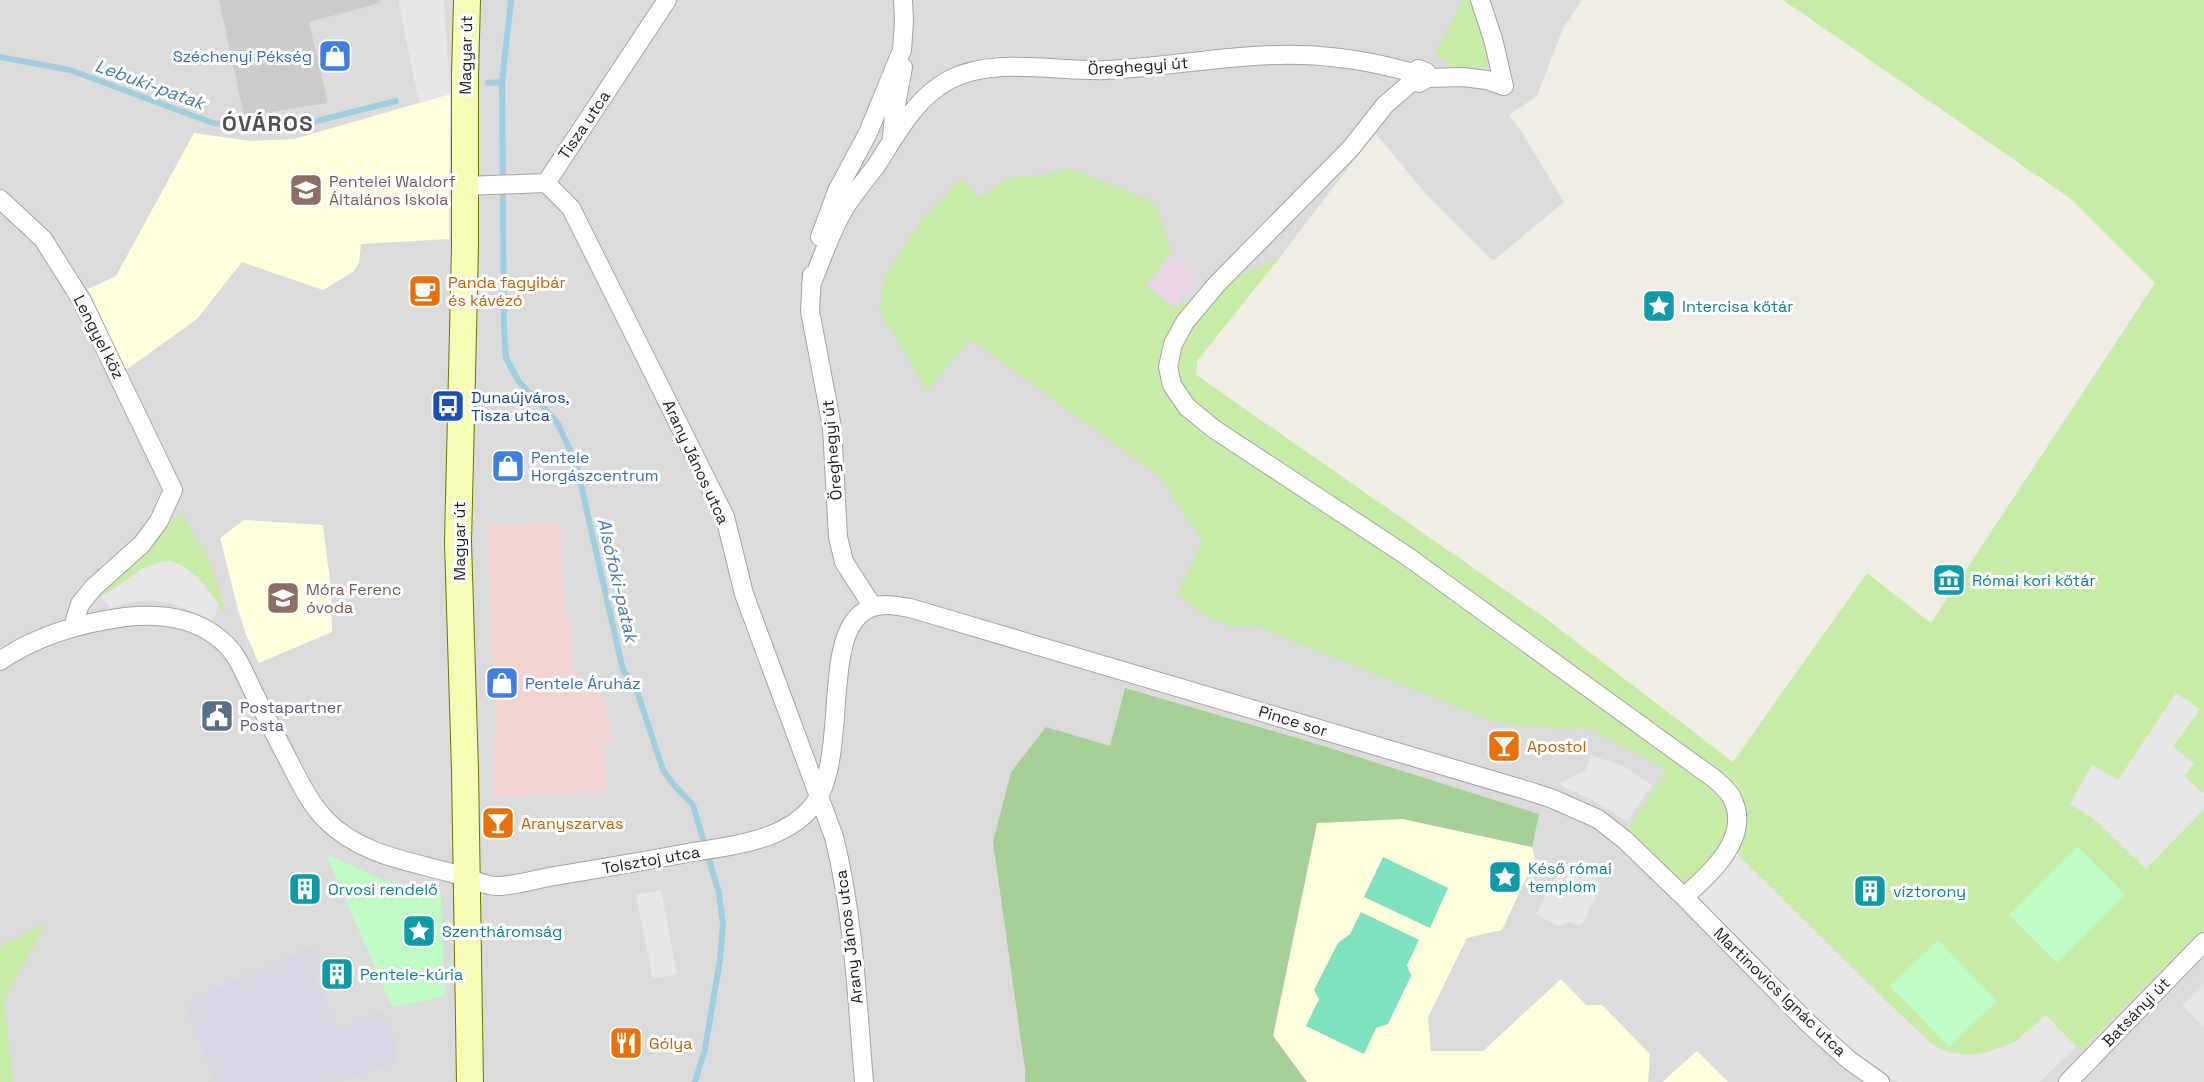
<svg xmlns="http://www.w3.org/2000/svg" width="2204" height="1082" viewBox="0 0 2204 1082" font-family="'Space Grotesk',sans-serif">
	<style>
		.residential { fill: #dcdbdb }
		.commercial { fill: #f1d4d2 }
		.industrial { fill: #e9d5e5 }
		.education { fill: #feffdd }
		.religious { fill: #ccc }
		.grass { fill: #c7eca7 }
		.forest { fill: #a6d096 }
		.park { fill: #befbc5 }
		.pitch { fill: #7ee2be }
		.parking { fill: #e6e6e6 }
		.plaza { fill: #d8d8e5 }
		.lines { fill: none; stroke-linecap: round; stroke-linejoin: round }
		.stream { stroke: #a2cfdf; stroke-width: 6 }
		.street-casing { stroke: #a5a5a5; stroke-width: 20 }
		.secondary-casing { stroke: #697900; stroke-width: 28 }
		.street { stroke: #fff; stroke-width: 18 }
		.secondary { stroke: #f6fcb5; stroke-width: 26 }
		.labels { text-anchor: middle; dominant-baseline: central; stroke-width: 6; stroke-linejoin: round; paint-order: stroke }
		.street-label { font-size: 16px; fill: #1e1e1e; stroke: #fff }
		.shop-label { font-size: 16px; fill: #366cbe; stroke: #fff; text-anchor: start }
		.education-label { font-size: 16px; fill: #785e54; stroke: #fff; text-anchor: start }
		.food-label { font-size: 16px; fill: #c56008; stroke: #fff; text-anchor: start }
		.culture-label { font-size: 16px; fill: #0d838f; stroke: #fff; text-anchor: start }
		.transit-label { font-size: 16px; fill: #164399; stroke: #fff; text-anchor: start }
		.service-label { font-size: 16px; fill: #4e5e75; stroke: #fff; text-anchor: start }
		.water-label { font-size: 18px; font-style: italic; fill: #4679b1; stroke: #fff }
		.district-label { font-size: 22px; font-weight: bold; letter-spacing: 1.5px; fill: #515151; stroke: #fff }
	</style>
	<rect width="100%" height="100%" fill="#efece3"/>
	<!-- residential -->
	<path class="residential" d="M0,0H1582L1563,28L1537,96L1509,115L1523,134L1564,202L1493,261L1427,195L1375,133L1280,257L1197,361L1196,375L1545,618L2015,1042L2046,1015L2080,1051L2204,927V1082H0Z"/>
	<!-- commercial -->
	<path class="commercial" d="M560,522L564,614L571,615L573,670L602,692L613,743L604,745L606,792L493,799L496,672L492,658L487,525Z"/>
	<!-- industrial -->
	<path class="industrial" d="M1171,253L1199,273L1174,307L1146,287Z"/>
	<!-- education -->
	<path class="education" d="M450,94L449,239L361,244L359,263L353,272L323,290L242,262L197,319L126,370L88,289L116,276L194,133L251,141L294,139Z
		M244,520L323,525L331,590L332,632L259,663L245,632L237,606L220,538Z
		M1403,819L1532,847L1535,859L1502,930L1467,938L1428,1017L1431,1051H1483L1561,979L1586,1005H1602L1650,1054L1648,1082H1307L1273,1036L1317,823Z
		M1697,1051L1728,1082H1663L1669,1076Z"/>
	<!-- religious -->
	<path class="religious" d="M219,0H380V3L309,22L328,103L244,116Z"/>
	<!-- grass -->
	<path class="grass" d="M1463,0H1475L1492,59L1484,68H1453L1435,54Z
		M1783,0H2204V927L2080,1051L2046,1015L2015,1042L1987,1052L1973,1055L1952,1053L1934,1046L1883,998L1683,887L1627,831L1667,770L1585,727L1571,730L1495,722L1255,626L1230,627L1201,613L1177,594L1202,541L1161,478L971,339L931,385L927,392L898,340L879,312L885,276L921,221L962,177L978,198L1011,177L1044,175L1069,168L1156,203L1171,253L1146,286L1174,307L1280,257L1197,361L1196,375L1545,618L1733,762L1867,573L1931,623L2155,283L2071,199Z
		M181,512L209,560L219,587L226,617L203,583L179,564L121,583L101,597L98,593Z
		M46,922L4,1000L13,1082H0V947Z"/>
	<!-- forest -->
	<path class="forest" d="M1125,688L1304,740L1539,814L1532,847L1403,819L1317,823L1273,1036L1307,1082H1025V1069L993,842L1011,772L1046,727L1110,746Z"/>
	<!-- park -->
	<path class="park" d="M2077,846L2125,894L2057,963L2009,915Z
		M326,854L381,879L441,896L445,996L392,1007Z
		M1938,940L1997,1001L1949,1047L1890,986Z"/>
	<!-- pitch -->
	<path class="pitch" d="M1383,857L1448,888L1430,928L1364,897Z
		M1361,912L1419,940L1407,965L1411,976L1388,1024L1376,1028L1364,1054L1306,1026L1319,999L1314,990L1338,943L1350,934Z"/>
	<!-- parking -->
	<path class="parking" d="M398,0H444L450,94L419,103Z
		M169,561L179,564L190,571L203,583L219,604L213,620L171,603L153,600L125,603L111,609L101,597L142,569L157,563Z
		M2176,693L2200,709L2173,747L2194,764L2184,776L2204,794V809L2146,869L2095,820L2070,804L2092,765L2118,780Z
		M1590,755L1623,766L1652,785L1627,821L1596,802L1558,784L1586,770Z
		M1728,845L1883,998L1934,1046L1952,1053L1973,1055L1987,1052L2015,1042L2046,1015L2076,1047L2040,1082H1898L1884,1076L1814,1022L1683,887Z
		M1580,861L1593,866L1600,888L1581,926L1569,922L1557,926L1536,914L1562,865Z
		M661,890L677,974L653,979L636,895Z
		M2204,983V1027L2182,1005Z"/>
	<!-- plaza -->
	<path class="plaza" d="M315,945L322,961L318,963L320,967L312,971L338,1030L382,1011L396,1042L395,1064L333,1082H215L185,1003Z"/>
	<g class="lines">
		<!-- stream -->
		<path class="stream" d="M0,57L70,70L213,123L246,127L309,123L396,101
			M502,82L504,330L506,358L519,382L540,403L558,424L576,463L623,670L636,688L663,770L673,784L693,805L719,893L723,925L720,960L705,1049L695,1082
			M488,83L502,82L511,0"/>
		<defs>
			<path id="street" d="M1480,0L1493,39L1504,86
				M1414,80L1385,105L1351,148L1216,285L1185,322L1173,344L1168,367L1172,385L1187,407L1214,429L1407,556L1716,780C1721,785 1729,791 1732,798C1752,837 1711,873 1684,897
				M1419,83L1427,78L1462,77L1487,80L1504,86
				M892,137L894,115L903,67
				M546,183L571,208L725,517L744,594L834,837C854,917 857,1000 864,1082
				M546,183L667,0
				M464,186L546,183
				M0,199L43,239L82,301L173,490L159,521L142,544L93,588L80,604L73,627
				M820,237L837,191L868,133L902,50L904,21L903,0
				M812,275L810,311L832,427L838,537L844,562L873,607
				M811,285C822,259 831,230 846,206C855,192 866,179 876,166C896,135 915,98 949,80C995,56 1056,72 1106,70C1171,67 1236,53 1301,55C1339,56 1378,63 1413,73L1418,69L1426,72L1427,78
				M0,661C37,635 81,623 125,617C165,613 203,618 231,650C241,662 247,680 254,693C267,719 280,744 293,769C302,787 312,806 326,820C360,854 404,860 448,872C462,875 475,882 489,885C503,889 533,880 549,877C597,869 645,861 693,852C719,848 747,844 771,835C786,829 800,821 811,808C853,760 816,625 873,607C885,603 898,606 910,608L1532,792L1553,799L1598,819L1625,840L1684,897L1809,1024L1849,1060L1880,1082
				M2068,1082L2204,942"/>
			<path id="secondary" d="M467,0L465,75V247L458,542L465,770L470,1082"/>
		</defs>
		<!-- street casing -->
		<use href="#street" class="street-casing"/>
		<!-- secondary casing -->
		<use href="#secondary" class="secondary-casing"/>
		<!-- street -->
		<use href="#street" class="street"/>
		<!-- secondary -->
		<use href="#secondary" class="secondary"/>
	</g>
	<!-- icons -->
	<defs>
		<symbol id="shop-square" viewBox="-11 -11 22 22"><rect x="-9" y="-9" width="18" height="18" rx="4" fill="#3f7fe0" stroke="#fff"/><path d="M-5-2.5h2.3a2.7 3.5 0 0 1 5.4 0H5L5.5 6h-11ZM-1.5-2.5h3a1.5 2.3 0 0 0-3 0Z" fill="#fff"/></symbol>
		<symbol id="school-square" viewBox="-11 -11 22 22"><rect x="-9" y="-9" width="18" height="18" rx="4" fill="#8d6e63" stroke="#fff"/><path d="M0-5L7-2L0 1L-7-2ZM-4 1L0 2.5L4 1V4Q0 6-4 4Z" fill="#fff"/></symbol>
		<symbol id="cafe-square" viewBox="-11 -11 22 22"><rect x="-9" y="-9" width="18" height="18" rx="4" fill="#e8710a" stroke="#fff"/><path d="M-5.5-4.5H6V0H3Q3 3.5 0 3.5H-2.5Q-5.5 3.5-5.5 0ZM3-3.2v2h1.7v-2ZM-6 4.5H4V6H-6Z" fill="#fff"/></symbol>
		<symbol id="sight-square" viewBox="-11 -11 22 22"><rect x="-9" y="-9" width="18" height="18" rx="4" fill="#0f9aa8" stroke="#fff"/><path d="M0-6L1.8-2.2L6-1.7L2.9 1.2L3.7 5.4L0 3.3L-3.7 5.4L-2.9 1.2L-6-1.7L-1.8-2.2Z" fill="#fff"/></symbol>
		<symbol id="bus-square" viewBox="-11 -11 22 22"><rect x="-9" y="-9" width="18" height="18" rx="4" fill="#1a4fb4" stroke="#fff"/><path d="M-5-6H5V4H4V6H2V4H-2V6H-4V4H-5ZM-3.5-4V0h7V-4ZM-3.5 1.2v1.5H-2V1.2ZM2 1.2v1.5H3.5V1.2Z" fill="#fff"/></symbol>
		<symbol id="museum-square" viewBox="-11 -11 22 22"><rect x="-9" y="-9" width="18" height="18" rx="4" fill="#0f9aa8" stroke="#fff"/><path d="M0-6L6-3V-2H-6V-3ZM-5-1h2V3h-2ZM-1-1h2V3h-2ZM3-1h2V3H3ZM-6 4H6V6H-6Z" fill="#fff"/></symbol>
		<symbol id="civic-square" viewBox="-11 -11 22 22"><rect x="-9" y="-9" width="18" height="18" rx="4" fill="#5c6f8a" stroke="#fff"/><path d="M-.6-6.5H3V-4.5H.6V-3L4-1V1h2V6H-6V1h2V-1L-.6-3ZM-1.2 2.5V6h2.4V2.5Z" fill="#fff"/></symbol>
		<symbol id="bar-square" viewBox="-11 -11 22 22"><rect x="-9" y="-9" width="18" height="18" rx="4" fill="#e8710a" stroke="#fff"/><path d="M-6-5H6L.8 .8V4.5H3.5V6h-7V4.5H-.8V.8Z" fill="#fff"/></symbol>
		<symbol id="building-square" viewBox="-11 -11 22 22"><rect x="-9" y="-9" width="18" height="18" rx="4" fill="#0f9aa8" stroke="#fff"/><path d="M-4-6H4V6H1V3H-1V6H-4ZM-2.5-4.3h1.7v1.8h-1.7ZM.8-4.3h1.7v1.8H.8ZM-2.5-1h1.7V.8h-1.7ZM.8-1h1.7V.8H.8Z" fill="#fff"/></symbol>
		<symbol id="restaurant-square" viewBox="-11 -11 22 22"><rect x="-9" y="-9" width="18" height="18" rx="4" fill="#e8710a" stroke="#fff"/><path d="M-5-6h1v4h1v-4h1v4h1v-4h1v5L-1.5 .5V6h-2V.5L-5-1ZM5-6V6H3V1.5H1.5Q1.5-4 5-6Z" fill="#fff"/></symbol>
	</defs>
	<g fill-rule="evenodd">
		<use href="#shop-square" x="316" y="37" width="38" height="38"/>
		<use href="#school-square" x="287" y="171" width="38" height="38"/>
		<use href="#cafe-square" x="406" y="272" width="38" height="38"/>
		<use href="#sight-square" x="1640" y="287" width="38" height="38"/>
		<use href="#bus-square" x="429" y="387" width="38" height="38"/>
		<use href="#shop-square" x="489" y="447" width="38" height="38"/>
		<use href="#museum-square" x="1930" y="561" width="38" height="38"/>
		<use href="#school-square" x="264" y="579" width="38" height="38"/>
		<use href="#shop-square" x="483" y="664" width="38" height="38"/>
		<use href="#civic-square" x="198" y="697" width="38" height="38"/>
		<use href="#bar-square" x="1485" y="727" width="38" height="38"/>
		<use href="#bar-square" x="479" y="804" width="38" height="38"/>
		<use href="#sight-square" x="1486" y="858" width="38" height="38"/>
		<use href="#building-square" x="286" y="870" width="38" height="38"/>
		<use href="#building-square" x="1851" y="872" width="38" height="38"/>
		<use href="#sight-square" x="400" y="912" width="38" height="38"/>
		<use href="#building-square" x="318" y="955" width="38" height="38"/>
		<use href="#restaurant-square" x="607" y="1024" width="38" height="38"/>
	</g>
	<g class="labels">
		<!-- street labels -->
		<g class="street-label">
			<text transform="translate(466 55) rotate(-89)">Magyar út</text>
			<text transform="translate(1138 66) rotate(-4)">Öreghegyi út</text>
			<text transform="translate(584 125) rotate(-56)">Tisza utca</text>
			<text transform="translate(99 337) rotate(63)">Lengyel köz</text>
			<text transform="translate(832 450) rotate(-95)">Öreghegyi út</text>
			<text transform="translate(696 462) rotate(65)">Arany János utca</text>
			<text transform="translate(459 541) rotate(-90)">Magyar út</text>
			<text transform="translate(1293 721) rotate(17)">Pince sor</text>
			<text transform="translate(651 860) rotate(-10)">Tolsztoj utca</text>
			<text transform="translate(849 937) rotate(-97)">Arany János utca</text>
			<text transform="translate(1780 992) rotate(44)">Martinovics Ignác utca</text>
			<text transform="translate(2136 1012) rotate(-46)">Batsányi út</text>
		</g>
		<!-- shop labels -->
		<g class="shop-label">
			<text x="312" y="56" text-anchor="end">Széchenyi Pékség</text>
			<text x="531" y="457">Pentele<tspan x="531" dy="18">Horgászcentrum</tspan></text>
			<text x="525" y="683">Pentele Áruház</text>
		</g>
		<!-- education labels -->
		<g class="education-label">
			<text x="329" y="181">Pentelei Waldorf<tspan x="329" dy="18">Általános Iskola</tspan></text>
			<text x="306" y="589">Móra Ferenc<tspan x="306" dy="18">óvoda</tspan></text>
		</g>
		<!-- food labels -->
		<g class="food-label">
			<text x="448" y="282">Panda fagyibár<tspan x="448" dy="18">és kávézó</tspan></text>
			<text x="1527" y="746">Apostol</text>
			<text x="521" y="823">Aranyszarvas</text>
			<text x="649" y="1043">Gólya</text>
		</g>
		<!-- culture labels -->
		<g class="culture-label">
			<text x="1682" y="306">Intercisa kőtár</text>
			<text x="1972" y="580">Római kori kőtár</text>
			<text x="1528" y="868">Késő római<tspan x="1528" dy="18">templom</tspan></text>
			<text x="328" y="889">Orvosi rendelő</text>
			<text x="1893" y="891">víztorony</text>
			<text x="442" y="931">Szentháromság</text>
			<text x="360" y="974">Pentele-kúria</text>
		</g>
		<!-- transit labels -->
		<g class="transit-label">
			<text x="471" y="397">Dunaújváros,<tspan x="471" dy="18">Tisza utca</tspan></text>
		</g>
		<!-- service labels -->
		<g class="service-label">
			<text x="240" y="707">Postapartner<tspan x="240" dy="18">Posta</tspan></text>
		</g>
		<!-- water labels -->
		<g class="water-label">
			<text transform="translate(150 84) rotate(20)">Lebuki-patak</text>
			<text transform="translate(618 580) rotate(77)">Alsófoki-patak</text>
		</g>
		<!-- district labels -->
		<g class="district-label">
			<text x="268" y="123">ÓVÁROS</text>
		</g>
	</g>
</svg>
